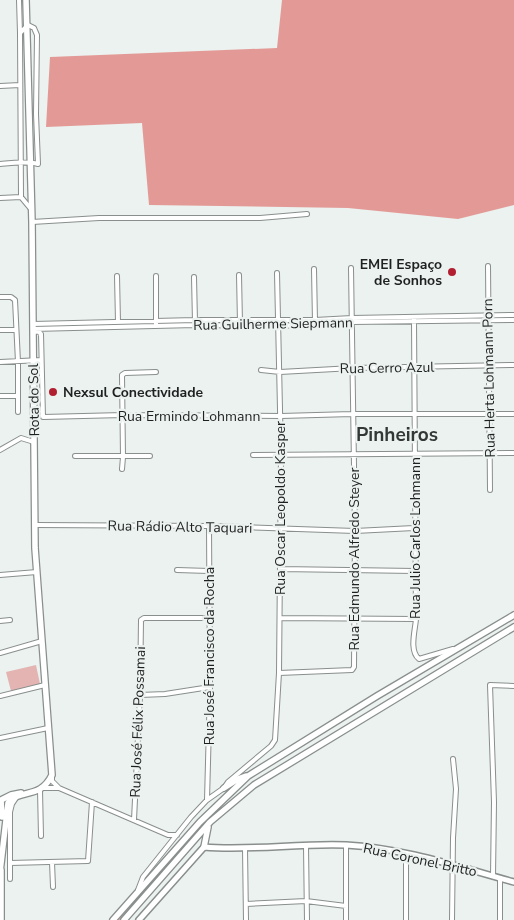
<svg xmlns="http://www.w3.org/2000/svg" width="514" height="920" viewBox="0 0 514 920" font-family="'Nunito Sans',sans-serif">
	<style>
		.green { fill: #e3b4b2 }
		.forest { fill: #e39a97 }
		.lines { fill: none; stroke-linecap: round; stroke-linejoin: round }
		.minor-casing { stroke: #898f8d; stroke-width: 6 }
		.major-casing { stroke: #898f8d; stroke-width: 8 }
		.highway-casing { stroke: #898f8d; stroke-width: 8 }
		.minor { stroke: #fff; stroke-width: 4 }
		.major { stroke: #fff; stroke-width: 5 }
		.highway { stroke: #fff; stroke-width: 5.5 }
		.poi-dot { fill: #b21f31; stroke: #ebf2ef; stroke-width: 2 }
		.labels { text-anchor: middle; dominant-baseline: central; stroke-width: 4.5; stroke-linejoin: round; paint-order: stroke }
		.poi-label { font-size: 14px; font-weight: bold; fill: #1f2120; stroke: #ebf2ef; text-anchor: end }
		.street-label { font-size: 14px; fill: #1f2120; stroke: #ebf2ef }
		.district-label { font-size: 19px; font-weight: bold; fill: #333836; stroke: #ebf2ef }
	</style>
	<rect width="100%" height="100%" fill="#ebf2ef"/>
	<!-- green -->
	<path class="green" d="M36,665L40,684L11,691L6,672Z
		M181,846L184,848L120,920H115Z"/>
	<!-- forest -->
	<path class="forest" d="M282,0H514V205L458,219L348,208L149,205L142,123L46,127L50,57L277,48Z"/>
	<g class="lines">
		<defs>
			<path id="minor" d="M19,0L20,33
				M0,86L20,85
				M0,164C12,163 26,161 38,164L36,114L37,35L34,28L28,25L20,33L21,197L31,209
				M0,198L21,197
				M32,222L99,218H260L307,214
				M488,266L490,490
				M314,269L315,322
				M239,275L240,323
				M117,276L118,322
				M156,276V324
				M194,277L195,322
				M0,297H11L15,300L18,362V412
				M414,320L416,619C415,631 409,651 419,659L453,649
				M33,324L195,320H315L352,318L514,315
				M33,329L195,325L279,326L352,322L514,320
				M0,330H16
				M34,332L38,331L41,334L43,417
				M0,362L41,360
				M261,370L280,372L353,368L514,365
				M0,396H18
				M43,417L123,415L281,416L352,414H514
				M0,450L21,438L34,442
				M253,455L514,453
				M75,456H150
				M122,469L123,457L122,375L125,373L156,372
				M35,525L209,526L355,531L414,528
				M280,569L415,571
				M177,570L209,571
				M0,575L37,572
				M280,618L416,619
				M0,621L10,620
				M0,653L42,641
				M279,673L352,670L354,667L355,531L351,268
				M140,695L165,694L210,687
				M0,696L45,685
				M0,738L48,728
				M52,776V781L59,788L168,835H177
				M43,788H59
				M40,790L41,836
				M207,800L210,687L209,526
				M134,820L140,695L141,620L144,618H209
				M306,846L307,920
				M245,848L246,920
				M406,854V920
				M52,862L53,887
				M10,863L88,861L92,802
				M493,876L494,802L490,685L514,686
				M10,879V812L12,804L16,798
				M138,890L143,877L191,817L207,800L224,788L228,782L271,746L275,740L279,673L281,455L277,273
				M246,904L306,901L346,906
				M346,920V845
				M452,920L453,838L456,789L453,759
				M500,920V878"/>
			<path id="major" d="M139,920L204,847C251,851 299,843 346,845C403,848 459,867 514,882"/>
			<path id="highway" d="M224,788L238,779L246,776
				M1,800L2,817
				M1,800L11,795L21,793
				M204,847L208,827
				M0,872L8,803C20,788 40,800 52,775L35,548L32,222L26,0
				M1,920V870
				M113,920L200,822L248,776L377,696L514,615
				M124,920L210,822L254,785L514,627"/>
		</defs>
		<!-- minor casing -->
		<use href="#minor" class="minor-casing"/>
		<!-- major casing -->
		<use href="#major" class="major-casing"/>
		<!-- highway casing -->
		<use href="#highway" class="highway-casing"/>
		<!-- minor -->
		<use href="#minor" class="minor"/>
		<!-- major -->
		<use href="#major" class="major"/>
		<!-- highway -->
		<use href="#highway" class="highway"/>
	</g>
	<!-- markers -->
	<g class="poi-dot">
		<circle cx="452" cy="272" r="5"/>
		<circle cx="53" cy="392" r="5"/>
	</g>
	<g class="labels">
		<!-- poi labels -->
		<g class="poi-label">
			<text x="442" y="264">EMEI Espaço<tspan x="442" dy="16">de Sonhos</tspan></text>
			<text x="63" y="392" text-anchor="start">Nexsul Conectividade</text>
		</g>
		<!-- street labels -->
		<g class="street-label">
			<text transform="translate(273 324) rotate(-1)">Rua Guilherme Siepmann</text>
			<text transform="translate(387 368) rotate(-1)">Rua Cerro Azul</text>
			<text transform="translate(489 378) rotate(-91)">Rua Herta Lohmann Porn</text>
			<text transform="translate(34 400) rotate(-91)">Rota do Sol</text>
			<text x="189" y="416">Rua Ermindo Lohmann</text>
			<text transform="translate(280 508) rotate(-90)">Rua Oscar Leopoldo Kasper</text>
			<text transform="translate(180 527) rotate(1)">Rua Rádio Alto Taquari</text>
			<text transform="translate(415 538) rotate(-90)">Rua Julio Carlos Lohmann</text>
			<text transform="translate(354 559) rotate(-90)">Rua Edmundo Alfredo Steyer</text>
			<text transform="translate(209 656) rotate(-90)">Rua José Francisco da Rocha</text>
			<text transform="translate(138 722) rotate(-88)">Rua José Félix Possamai</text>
			<text transform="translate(420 860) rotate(12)">Rua Coronel Britto</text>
		</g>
		<!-- district labels -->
		<g class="district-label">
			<text x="397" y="435">Pinheiros</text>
		</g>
	</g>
</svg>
